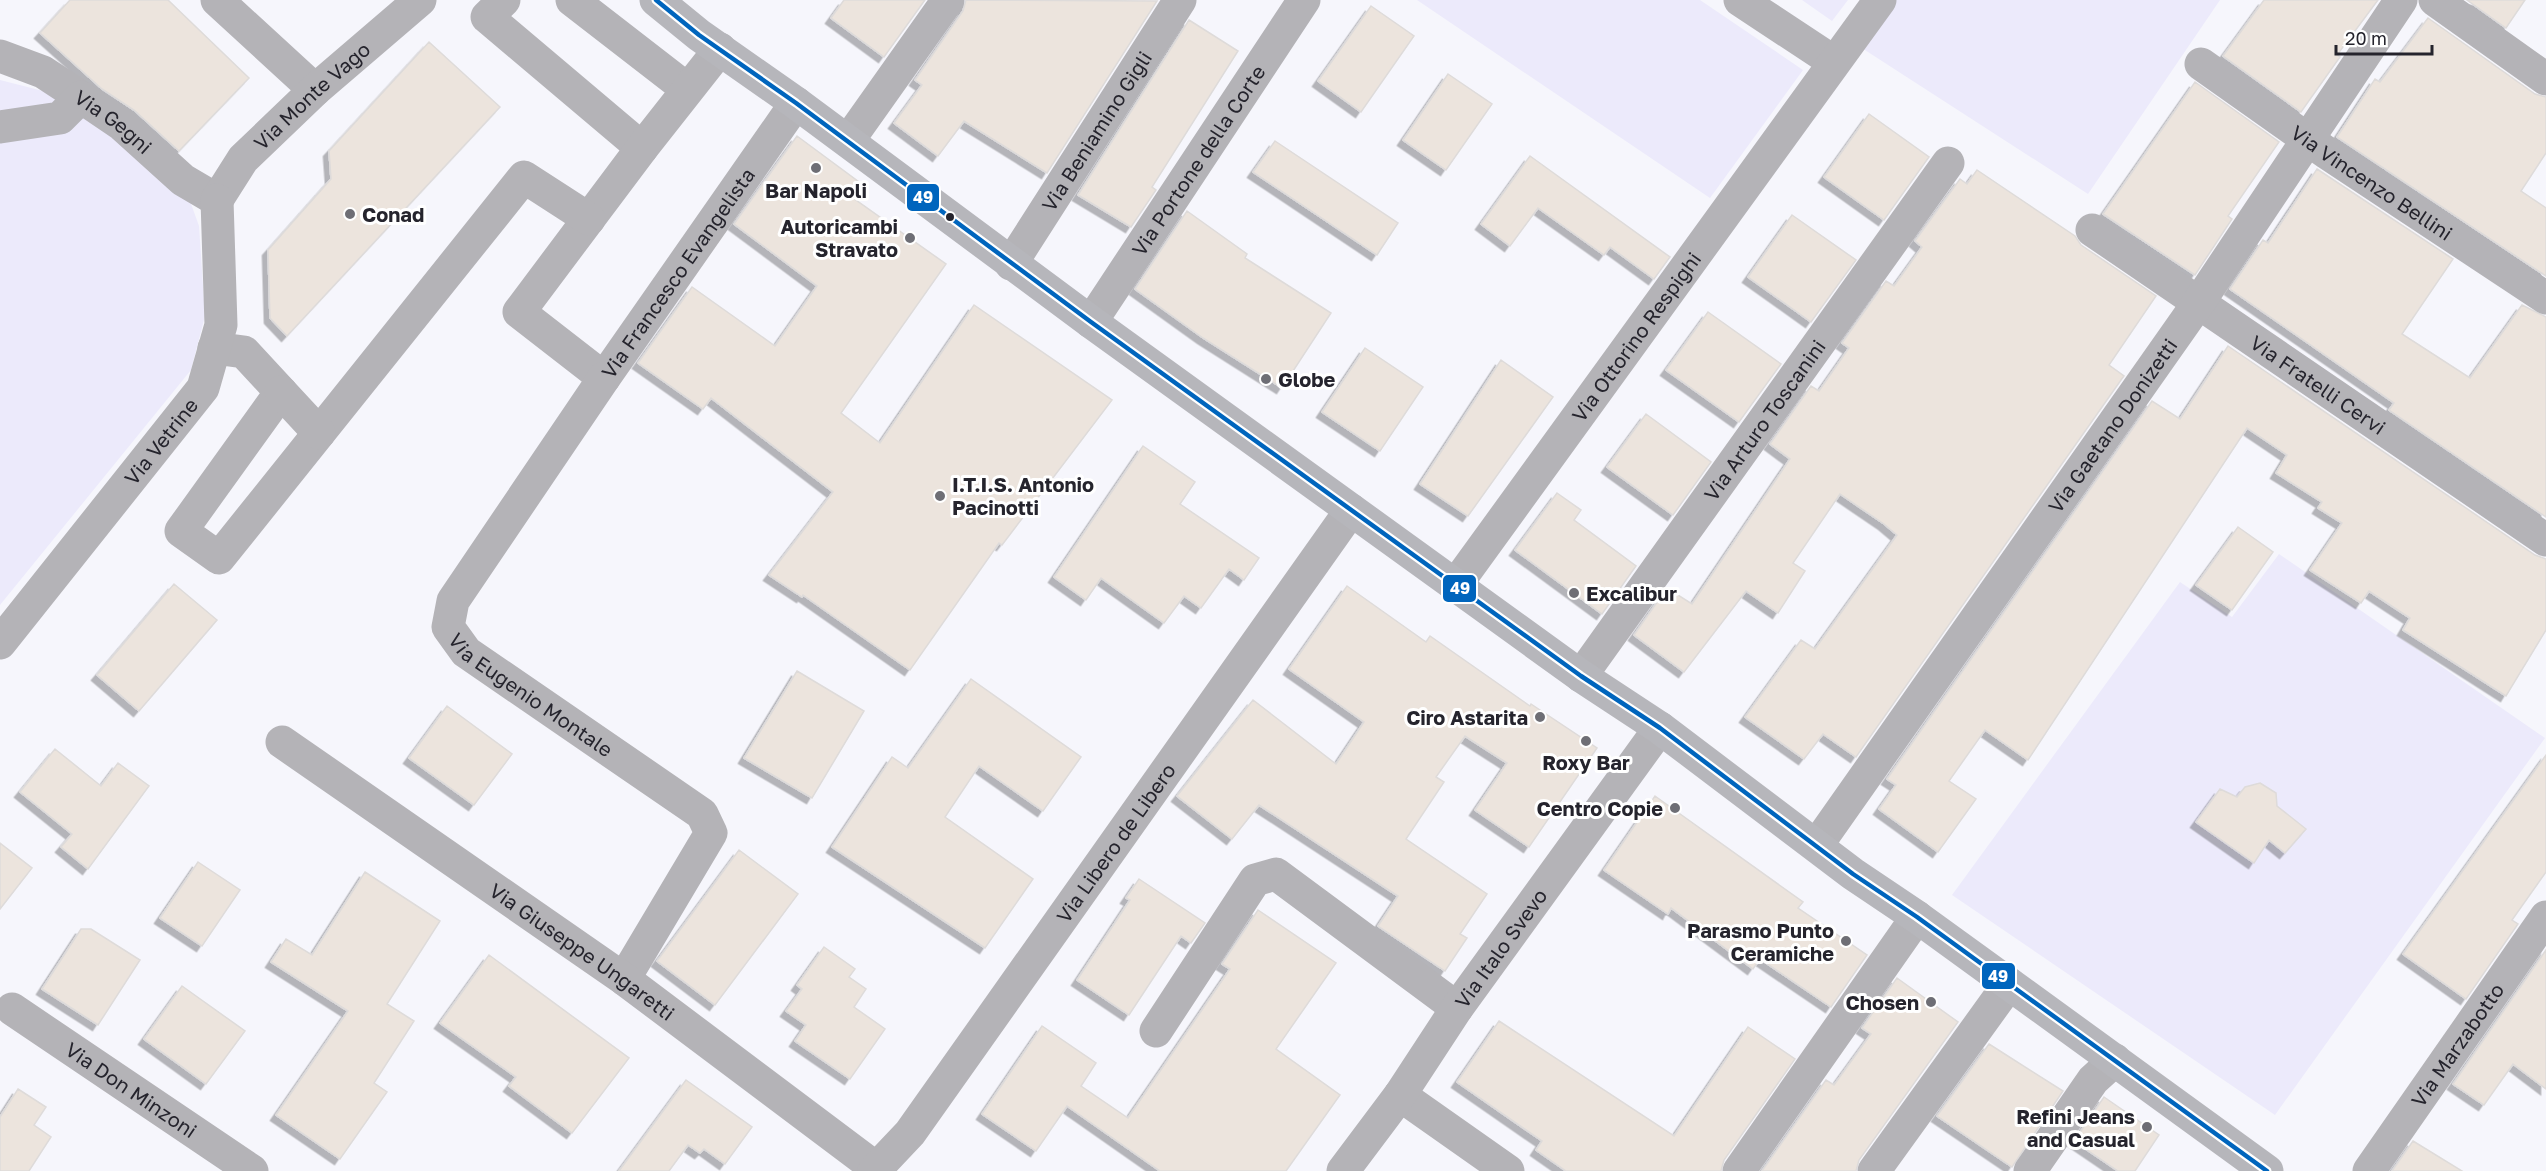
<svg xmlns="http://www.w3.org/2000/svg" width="2546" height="1171" viewBox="0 0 2546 1171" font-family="'Golos Text',sans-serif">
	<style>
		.green { fill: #eceafb }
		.building { fill: #ece4dd; stroke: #dedbda; stroke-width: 1.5; filter: url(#shadow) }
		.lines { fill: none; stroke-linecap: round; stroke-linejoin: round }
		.minor { stroke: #b4b3b7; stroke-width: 33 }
		.major { stroke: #b6b6bb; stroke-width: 33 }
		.bus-1-casing { stroke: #fff; stroke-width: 9 }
		.bus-1 { stroke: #0065bd; stroke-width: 4.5 }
		.poi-dot { fill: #6e6e75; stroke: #fff; stroke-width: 2 }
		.bus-dot { fill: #25242d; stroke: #fff; stroke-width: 2 }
		.labels { text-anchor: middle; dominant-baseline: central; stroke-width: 6; stroke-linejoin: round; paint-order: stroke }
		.street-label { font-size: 20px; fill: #25242d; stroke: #fff }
		.poi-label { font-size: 20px; font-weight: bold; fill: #25242d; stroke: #fff; text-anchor: end }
		.line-badge { stroke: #fff; stroke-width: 2 }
		.badge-label { font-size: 16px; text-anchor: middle; font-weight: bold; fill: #fff }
	</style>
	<defs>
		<filter id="shadow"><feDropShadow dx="-5.5" dy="5.5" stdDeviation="0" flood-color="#0004"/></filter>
	</defs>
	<rect width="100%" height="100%" fill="#f6f6fc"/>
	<!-- green -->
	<path class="green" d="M1417,0H1700L1803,70L1710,198Z
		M1802,0H1848L1832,21Z
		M1862,0H2220L2088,194L1837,32Z
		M0,80L51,93L83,111L190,201L199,226L205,316L191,370L0,605Z
		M2279,554L2545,738L2275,1115L1952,895L2180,582L2232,617Z"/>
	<!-- building -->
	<path class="building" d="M70,0H168L249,78L179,151L134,110L102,89L40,33Z
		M844,0H925L884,57L831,18Z
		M966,0L1157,1L1047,173L964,121L938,156L894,123L922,85L915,80L963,11Z
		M2264,0H2378L2337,55L2340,57L2301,112L2223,56Z
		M2467,0H2525L2506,28Z
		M1371,6L1414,36L1361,112L1318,81Z
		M2428,18L2535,94L2546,97V153L2521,191L2546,208V276L2337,137L2375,79L2380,82Z
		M1189,20L1238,51L1152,187L1156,190L1131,227L1078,195Z
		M429,42L500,107L287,336L270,318L268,250L331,179L329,151Z
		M1448,74L1492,104L1446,170L1403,140Z
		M2195,82L2279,142L2228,216L2232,219L2195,275L2103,214Z
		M1869,114L1929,157L1884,220L1824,177Z
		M797,136L859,182L849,195L946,264L841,413L880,443L974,305L1112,400L1002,545L999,543L910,670L803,595L802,597L769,575L833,492L711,398L703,409L638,363L692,287L775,346L817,286L734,224Z
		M1275,141L1398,223L1377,255L1253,172Z
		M1530,156L1670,257L1654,279L1610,247L1604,255L1538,208L1510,246L1481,224Z
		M2317,169L2453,259L2402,334L2470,378L2522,305L2546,317V517L2389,410L2394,403L2230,289L2263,240L2268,243Z
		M1977,170L2075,236L2081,245L2156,296L2109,365L2124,376L2121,380L1856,757L1823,734L1804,759L1745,717L1801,640L1815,649L1897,535L1884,524L1840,494L1793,563L1805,571L1778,613L1746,591L1684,672L1634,635L1667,588L1692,604L1790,459L1770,444L1811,386L1819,391L1849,348L1842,343L1886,281L1894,286L1922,247L1915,241L1960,179L1967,184Z
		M1187,211L1247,254L1245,258L1331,313L1282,388L1203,338L1135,289Z
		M1792,215L1856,260L1811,322L1748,277Z
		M1708,312L1781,364L1739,422L1666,370Z
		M2228,346L2535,555L2546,559V630L2506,696L2403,630L2410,618L2369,591L2361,603L2310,570L2342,523L2318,508L2322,502L2276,473L2287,455L2247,428L2028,760L1985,730L1949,781L1976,799L1938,852L1879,809L1896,785L1887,779L2152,401L2180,419Z
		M1365,348L1423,387L1380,451L1322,412Z
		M1501,360L1553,397L1468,516L1420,484Z
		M1646,414L1711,462L1673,515L1607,467Z
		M1143,446L1195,482L1180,504L1259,558L1244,580L1229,569L1201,608L1184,596L1164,623L1101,578L1086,600L1054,577Z
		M1557,493L1581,510L1574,520L1636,566L1602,614L1515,550Z
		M2238,527L2273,552L2232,610L2196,585Z
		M174,584L217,620L139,711L97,675Z
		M1347,586L1426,642L1430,636L1530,706L1531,704L1597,748L1529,847L1475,810L1507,763L1465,736L1436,777L1444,782L1406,839L1487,894L1460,934L1467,938L1445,971L1378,926L1398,896L1259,805L1232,839L1177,796L1253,700L1336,764L1364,722L1289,669Z
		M797,671L864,711L812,798L744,758Z
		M971,679L1081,757L1043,811L979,766L945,817L1033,879L985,948L832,847L892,757L908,768Z
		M447,706L512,754L474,805L409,758Z
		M55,749L101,786L118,763L149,786L88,869L61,847L72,834L20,792Z
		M2546,755V872L2512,920L2518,924L2466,999L2403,954Z
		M2260,783L2276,793L2277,806L2306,829L2285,853L2269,840L2254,863L2196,822L2220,789L2237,797L2245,787Z
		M1655,796L1803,902L1798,908L1867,955L1831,1007L1760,959L1753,969L1671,908L1668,914L1604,870Z
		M0,843L32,868L0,909Z
		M739,850L798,894L715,1005L657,961Z
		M198,862L240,890L202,946L160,918Z
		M365,872L440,921L387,1004L414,1021L374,1083L387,1092L340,1159L276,1115L348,1011L271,962L286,939L312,955Z
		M1139,879L1205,923L1191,943L1181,936L1129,1015L1077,980L1130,900L1126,898Z
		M1258,910L1336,963L1276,1049L1340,1095L1286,1171H1160L1067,1106L1036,1151L982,1114L1042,1026L1096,1063L1081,1086L1128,1118L1230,969L1222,964Z
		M81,929H91L140,960L98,1025L42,989Z
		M824,947L855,969L849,977L866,989L854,1007L885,1029L850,1079L795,1041L806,1025L786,1011L802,989L797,985Z
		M2546,950V1089L2513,1064L2484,1105L2453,1084Z
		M489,955L629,1058L572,1133L509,1086L516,1077L440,1023Z
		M1897,978L1958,1022L1859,1160L1856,1171H1762L1826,1080L1834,1085L1871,1034L1862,1028Z
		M182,986L245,1031L206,1084L144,1039Z
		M1499,1021L1674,1136L1748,1027L1795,1059L1724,1160L1721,1171H1566L1536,1150L1542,1141L1457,1082Z
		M1989,1044L2063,1091L2012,1167L1937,1116Z
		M686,1080L752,1127L725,1164L704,1149L700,1153L688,1145L669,1171H619Z
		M18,1089L46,1107L34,1125L51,1137L29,1171H0V1117Z
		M2104,1097L2159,1135L2135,1171H2118L2074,1141Z
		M2413,1141L2462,1171H2392Z"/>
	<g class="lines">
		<!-- minor -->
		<g class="minor">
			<path d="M217,0L315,90"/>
			<path d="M504,0L487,17L642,148"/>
			<path d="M572,0L687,89"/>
			<path d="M1740,0L1834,62"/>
			<path d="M2435,0L2546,79"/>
			<path id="s1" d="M720,49L642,148L519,312L604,378L796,103"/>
			<path id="s2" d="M0,56L43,72L81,97L121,124L183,180L217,200"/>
			<path id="s3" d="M2201,64L2327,153L2546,298"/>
			<path d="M0,127L60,118L81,97"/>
			<path d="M848,141L948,0"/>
			<path id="s4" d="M217,200L243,159L315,90L420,0"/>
			<path id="s5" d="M2092,230L2546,540"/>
			<path id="s6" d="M1011,264L1180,0"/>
			<path id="s7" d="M1091,322L1304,0"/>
			<path d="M214,348L244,352L281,392L181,531L219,558L524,177L589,219"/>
			<path id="s8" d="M604,378L453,601L448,627L466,652L702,814L711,833L624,979"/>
			<path d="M281,392L319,433"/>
			<path id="s9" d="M1455,586L1880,0"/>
			<path id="s10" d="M0,643L203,388L221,325L217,200"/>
			<path id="s11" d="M1581,676L1948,163"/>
			<path id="s12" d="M282,742L624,979L877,1169"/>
			<path id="s13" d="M1817,845L2199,302L2401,0"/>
			<path id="s14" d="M12,1009L252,1171"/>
			<path d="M1156,1031L1255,880L1276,874L1457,1008"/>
			<path d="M1400,1095L1508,1171"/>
			<path id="s15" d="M874,1171L910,1133L1351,510"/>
			<path id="s16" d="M1343,1171L1400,1095L1457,1008L1660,728"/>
			<path d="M1739,1171L1917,917"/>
			<path d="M1874,1171L2009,984"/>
			<path d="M2030,1171L2093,1080L2115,1060"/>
			<path id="s17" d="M2369,1171L2546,917"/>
		</g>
		<!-- major -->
		<path class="major" d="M656,0L699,35L796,103L1091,322L1581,676L1660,728L1853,874L1917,917L2267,1171"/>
		<defs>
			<path id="bus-1" d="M656,0L699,35L796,103L1091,322L1581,676L1660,728L1853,874L1917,917L2267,1171"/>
		</defs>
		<!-- bus-1 casing -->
		<use href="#bus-1" class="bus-1-casing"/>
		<!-- bus-1 -->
		<use href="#bus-1" class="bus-1"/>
	</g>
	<!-- markers -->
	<g class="poi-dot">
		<circle cx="816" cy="168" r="6"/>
		<circle cx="350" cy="214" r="6"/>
		<circle cx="910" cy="238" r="6"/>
		<circle cx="1266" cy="379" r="6"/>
		<circle cx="940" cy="496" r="6"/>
		<circle cx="1574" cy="593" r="6"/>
		<circle cx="1540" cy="717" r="6"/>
		<circle cx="1586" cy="741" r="6"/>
		<circle cx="1675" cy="808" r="6"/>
		<circle cx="1846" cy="941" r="6"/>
		<circle cx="1931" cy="1002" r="6"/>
		<circle cx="2147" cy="1127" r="6"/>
	</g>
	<circle class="bus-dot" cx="950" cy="217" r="5"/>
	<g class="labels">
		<!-- street labels -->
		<g class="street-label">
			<text stroke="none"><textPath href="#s4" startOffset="142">Via Monte Vago</textPath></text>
			<text stroke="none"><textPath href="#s2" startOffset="132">Via Gegni</textPath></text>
			<text stroke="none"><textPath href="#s6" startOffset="158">Via Beniamino Gigli</textPath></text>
			<text stroke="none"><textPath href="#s7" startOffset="194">Via Portone della Corte</textPath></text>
			<text stroke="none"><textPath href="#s3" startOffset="208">Via Vincenzo Bellini</textPath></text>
			<text stroke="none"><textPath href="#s1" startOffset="567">Via Francesco Evangelista</textPath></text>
			<text stroke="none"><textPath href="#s9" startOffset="308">Via Ottorino Respighi</textPath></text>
			<text stroke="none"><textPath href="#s5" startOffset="274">Via Fratelli Cervi</textPath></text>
			<text stroke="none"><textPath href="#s11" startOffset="315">Via Arturo Toscanini</textPath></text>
			<text stroke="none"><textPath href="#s13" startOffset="513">Via Gaetano Donizetti</textPath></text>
			<text stroke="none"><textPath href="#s10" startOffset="258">Via Vetrine</textPath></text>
			<text stroke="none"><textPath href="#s8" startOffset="404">Via Eugenio Montale</textPath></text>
			<text stroke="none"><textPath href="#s15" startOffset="408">Via Libero de Libero</textPath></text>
			<text stroke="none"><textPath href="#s16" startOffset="273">Via Italo Svevo</textPath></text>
			<text stroke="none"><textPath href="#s12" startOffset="366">Via Giuseppe Ungaretti</textPath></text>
			<text stroke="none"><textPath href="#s17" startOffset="154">Via Marzabotto</textPath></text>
			<text stroke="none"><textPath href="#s14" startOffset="144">Via Don Minzoni</textPath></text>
		</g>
		<!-- poi labels -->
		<g class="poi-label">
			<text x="816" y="190" text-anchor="middle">Bar Napoli</text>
			<text x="362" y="214" text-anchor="start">Conad</text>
			<text x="898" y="226">Autoricambi<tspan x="898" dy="23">Stravato</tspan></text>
			<text x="1278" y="379" text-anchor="start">Globe</text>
			<text x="952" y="484" text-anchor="start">I.T.I.S. Antonio<tspan x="952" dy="23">Pacinotti</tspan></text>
			<text x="1586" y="593" text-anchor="start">Excalibur</text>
			<text x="1528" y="717">Ciro Astarita</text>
			<text x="1586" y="762" text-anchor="middle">Roxy Bar</text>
			<text x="1663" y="808">Centro Copie</text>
			<text x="1834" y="930">Parasmo Punto<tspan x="1834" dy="23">Ceramiche</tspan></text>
			<text x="1919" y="1002">Chosen</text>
			<text x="2135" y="1116">Refini Jeans<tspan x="2135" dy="23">and Casual</tspan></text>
		</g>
	</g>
	<g class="line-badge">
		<rect x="906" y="183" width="34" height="29" rx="6" fill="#0065bd"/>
		<rect x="1442" y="574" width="35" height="29" rx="6" fill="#0065bd"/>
		<rect x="1981" y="962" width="35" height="28" rx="6" fill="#0065bd"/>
	</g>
	<g class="badge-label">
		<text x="923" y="203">49</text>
		<text x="1460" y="594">49</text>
		<text x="1998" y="982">49</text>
	</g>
	<!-- scale -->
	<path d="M2336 45v9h96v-9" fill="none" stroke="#25242d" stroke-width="3"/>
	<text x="2345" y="45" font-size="18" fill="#25242d" stroke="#ffffff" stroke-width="4.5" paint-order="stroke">20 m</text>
</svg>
